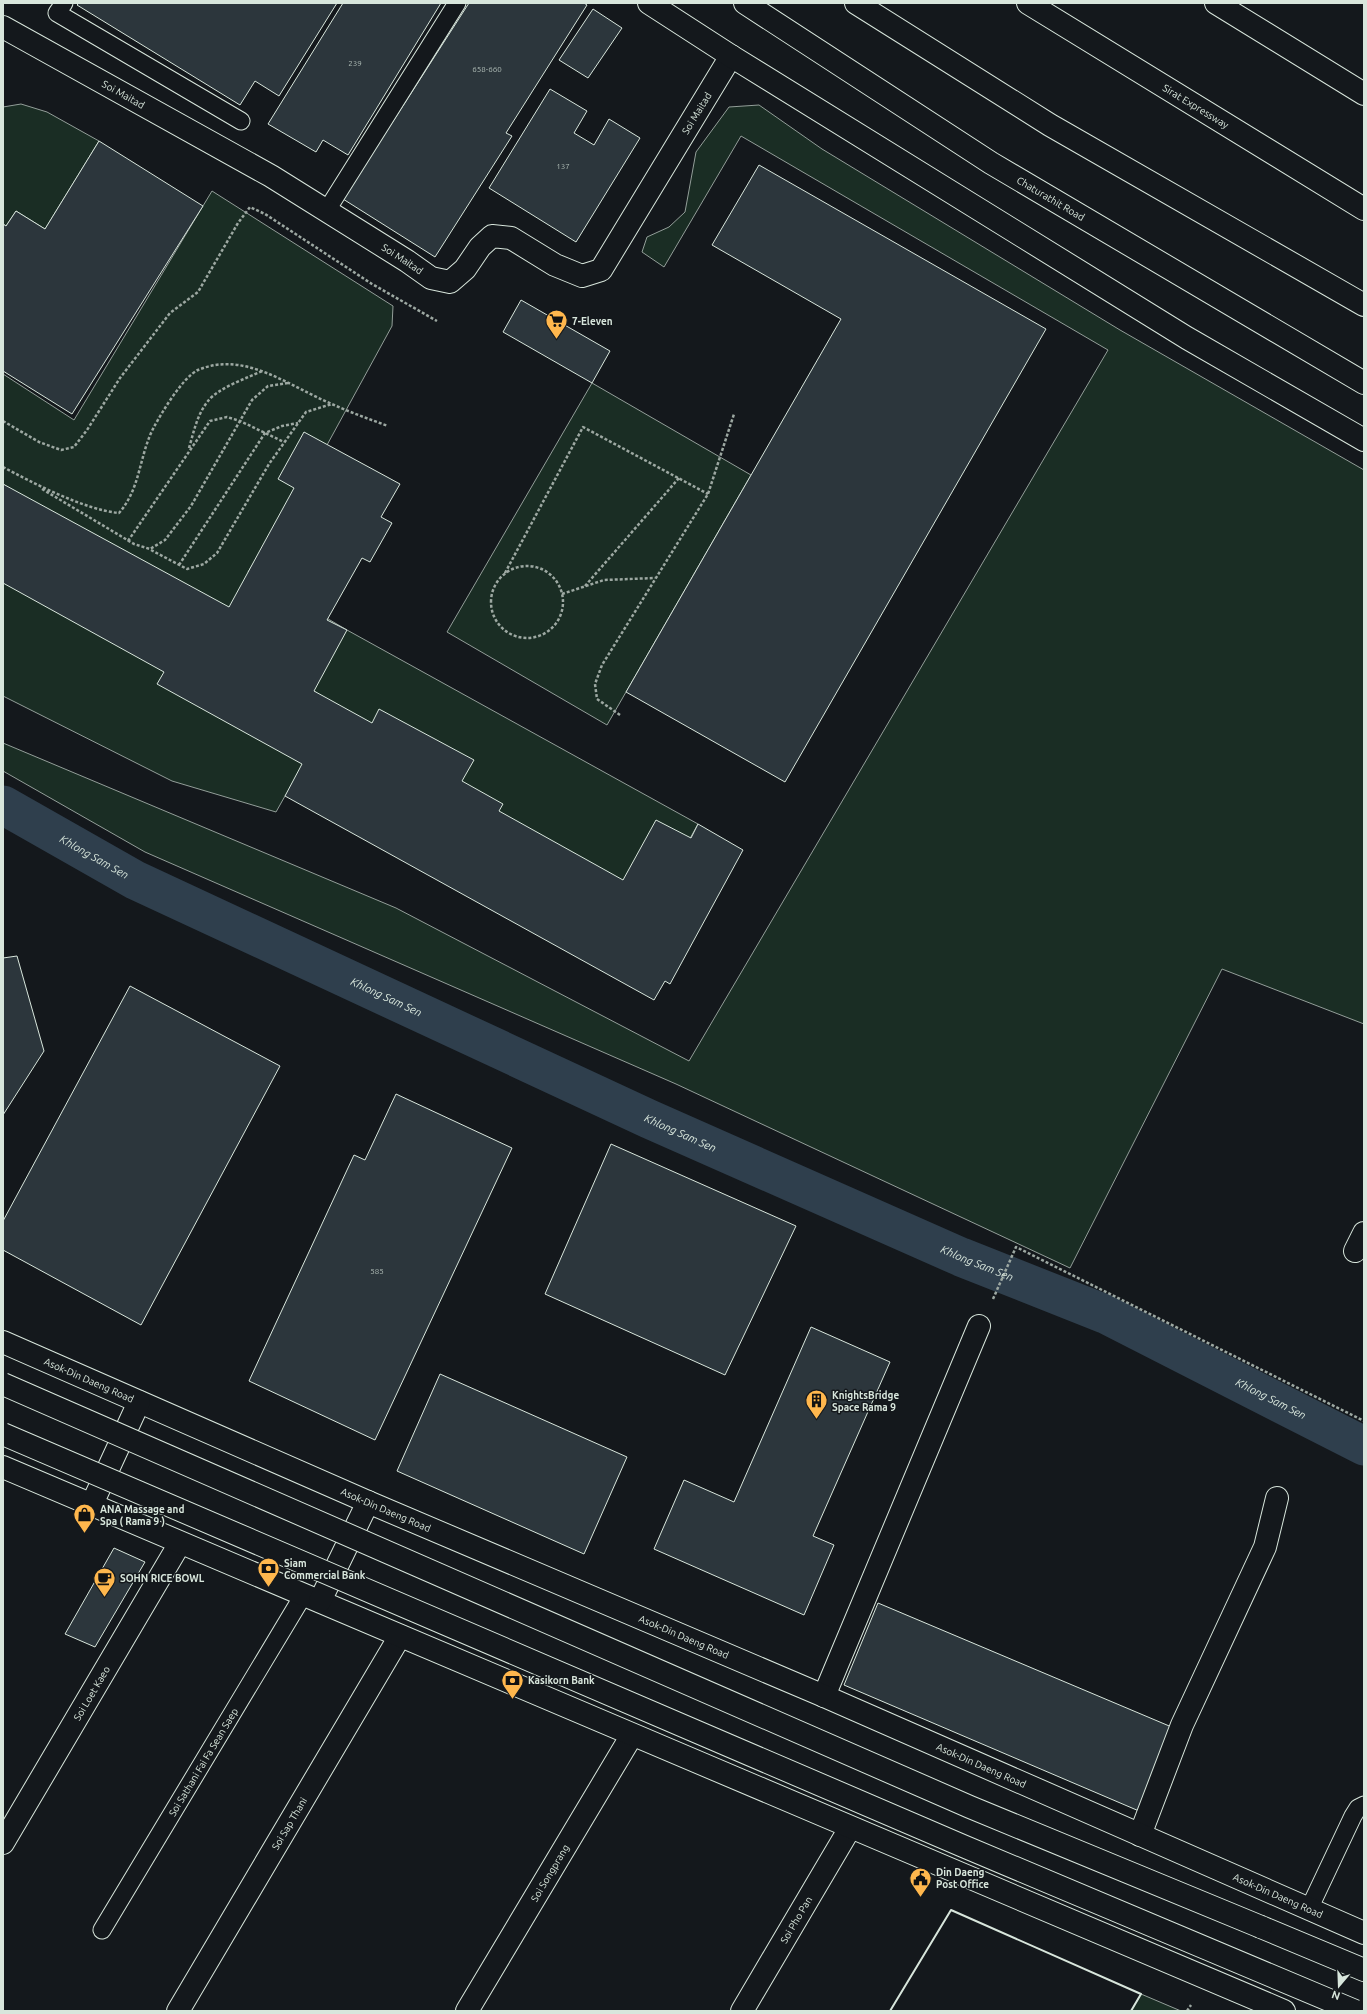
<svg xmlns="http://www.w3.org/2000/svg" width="1367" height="2014" viewBox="0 0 1367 2014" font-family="Ubuntu,sans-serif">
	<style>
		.green { fill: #1a2d24; stroke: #939e99 }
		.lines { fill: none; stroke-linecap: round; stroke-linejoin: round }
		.canal { stroke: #2f3f4d; stroke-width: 39 }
		.building { fill: #2c363c; stroke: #d8e6dc }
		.service-casing { stroke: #d8e6dc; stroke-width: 19 }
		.minor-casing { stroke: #d8e6dc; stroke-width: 24 }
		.secondary-casing { stroke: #d8e6dc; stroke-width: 24 }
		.primary-casing { stroke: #d8e6dc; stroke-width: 24 }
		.motorway-casing { stroke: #d8e6dc; stroke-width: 24 }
		.path { stroke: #9da8a2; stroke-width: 2.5; stroke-dasharray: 3 2; stroke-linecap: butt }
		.service { stroke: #14181c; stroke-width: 17 }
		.minor { stroke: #14181c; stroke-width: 22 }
		.secondary { stroke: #14181c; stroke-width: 22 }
		.primary { stroke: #14181c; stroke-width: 22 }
		.motorway { stroke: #14181c; stroke-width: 22 }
		.primary-bridge-casing { stroke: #d8e6dc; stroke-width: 24; stroke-linecap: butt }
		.primary-bridge { stroke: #14181c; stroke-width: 22 }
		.wall { stroke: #d8e6dc; stroke-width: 2 }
		.labels { text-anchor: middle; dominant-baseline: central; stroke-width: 3; stroke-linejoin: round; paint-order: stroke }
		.number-label { font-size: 8px; fill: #adbab4 }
		.street-label { font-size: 10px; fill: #d8e6dc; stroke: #14181c }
		.poi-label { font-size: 10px; font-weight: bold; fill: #d8e6dc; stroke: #14181c; text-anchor: start }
		.water-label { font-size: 11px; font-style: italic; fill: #d8e6dc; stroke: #14181c }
	</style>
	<rect width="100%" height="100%" fill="#14181c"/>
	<!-- green -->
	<path class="green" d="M21,104L47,112L99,141L45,229L16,211L6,226L3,224V107Z
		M759,105L822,149L1120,330L1364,470V1024L1222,969L1070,1268L676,1084L145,852L3,771V743L396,908L689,1061L1108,350L741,136L664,267L642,252L647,237L669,227L685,212L696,152L729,107Z
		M212,191L393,306L392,326L327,445L248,572L347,630L698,824L651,909L492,831L314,691L3,484V374L74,420Z
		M592,383L751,475L607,725L447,632Z
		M3,562L321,747L285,796L276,812L172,781L3,696Z
		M1141,1994L1181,2011H1131Z"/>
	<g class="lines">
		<!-- canal -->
		<path class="canal" id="s1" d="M3,805L135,880L649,1119L961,1257L1105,1314L1364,1446"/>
	</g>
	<!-- building -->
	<path class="building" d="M79,3H337L279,96L255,81L240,105L77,5Z
		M343,3H441L348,155L323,140L316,152L268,124Z
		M469,3H584L587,5L506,133L512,136L435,257L343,199Z
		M593,9L622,28L588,78L559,60Z
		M550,89L587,111L574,133L594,145L609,119L640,138L576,242L489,188Z
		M99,141L203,206L72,414L3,371V224L6,226L16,211L45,229Z
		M759,165L1046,329L785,782L626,692L841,319L712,245Z
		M521,300L610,351L592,383L503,332Z
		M304,432L400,484L381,517L392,523L370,562L362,558L327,620L347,630L314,691L372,723L379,709L474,760L462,781L503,804L499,811L623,880L656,820L691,838L698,824L743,850L670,984L665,981L654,1000L285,796L302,764L157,684L164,672L3,583V484L229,607L294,488L278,479Z
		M17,956L44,1051L3,1115V958Z
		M130,986L280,1066L141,1325L3,1250V1221Z
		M396,1094L512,1148L375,1440L249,1381L354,1155L365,1160Z
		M611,1144L796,1226L725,1375L545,1294Z
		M811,1327L890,1362L813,1536L834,1545L804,1615L654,1549L684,1480L734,1502Z
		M440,1374L627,1457L584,1554L397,1471Z
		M114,1548L145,1562L95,1647L65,1634Z
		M878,1603L1174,1728L1139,1811L844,1685Z"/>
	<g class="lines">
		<defs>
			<g id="service">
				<path d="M64,3L57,13L241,121"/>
				<path d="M327,210L457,3"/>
				<path d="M1309,1909L1353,1816L1358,1808L1364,1805"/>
				<path id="s2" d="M102,1930L304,1594"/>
			</g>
			<g id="minor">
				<path id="s3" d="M3,27L271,176L407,261L431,278L450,282L465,269L480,247L492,236L511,238L555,265L582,276L601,270L731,56"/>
				<path d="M1355,1251L1364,1233"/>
				<path d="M824,1696L979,1326"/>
				<path d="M1140,1835L1182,1725L1265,1547L1277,1498"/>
				<path id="s4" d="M3,1843L180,1543"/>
				<path id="s5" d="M178,2011L400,1636"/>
				<path id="s6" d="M467,2011L632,1735"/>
				<path id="s7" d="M742,2011L850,1828"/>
			</g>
			<g id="secondary">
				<path d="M649,3L731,56L1187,338L1364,440"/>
				<path id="s8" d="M745,3L991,163L1364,383"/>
			</g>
			<g id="primary">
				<path id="s9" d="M3,1342L368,1502L824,1696L1364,1933"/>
				<path d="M3,1467L1284,2011"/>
				<path d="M92,1504L139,1402"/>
				<path d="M320,1601L368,1502"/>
				<path d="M1261,1927L1364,1970"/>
			</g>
			<g id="motorway">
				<path d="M856,3L1050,125L1364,305"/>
				<path id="s10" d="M1028,3L1364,209"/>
				<path d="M1216,3L1364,94"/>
			</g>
		</defs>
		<!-- service casing -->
		<use href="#service" class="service-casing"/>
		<!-- minor casing -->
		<use href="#minor" class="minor-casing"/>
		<!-- secondary casing -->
		<use href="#secondary" class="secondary-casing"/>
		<!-- primary casing -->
		<use href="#primary" class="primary-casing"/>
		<!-- motorway casing -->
		<use href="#motorway" class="motorway-casing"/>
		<!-- path -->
		<path class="path" d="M3,421L39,442L61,450L74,447L87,430L120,378L170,313L198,292L238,223L250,207L265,214L372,284L437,321
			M189,448C194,431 197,415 208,401C218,388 247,378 262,371
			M3,467C33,483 85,510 119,513C141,488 139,455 154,427C162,412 183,377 198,370C242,351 285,383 323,400C344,410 366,418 388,426
			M42,489L134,544L150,549L165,540L191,506L252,400L268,386L288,383
			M128,541L210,421L227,417L240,421L284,442
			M151,550L187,569L204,564L217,553L269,464L306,412L332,404
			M179,565L265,433L282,426L298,423
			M491 602a36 36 0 1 1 72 0a36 36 0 1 1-72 0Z
			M505,573L583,427L708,494
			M585,586L679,478
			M562,594L604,580L655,578
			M620,715L597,699L595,684L602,665L708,494L734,414
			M993,1299L1016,1247L1364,1421
			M1187,2011L1191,2005"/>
		<!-- service -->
		<use href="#service" class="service"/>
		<!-- minor -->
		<use href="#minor" class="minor"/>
		<!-- secondary -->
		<use href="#secondary" class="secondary"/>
		<!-- primary -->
		<use href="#primary" class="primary"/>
		<!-- motorway -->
		<use href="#motorway" class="motorway"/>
		<defs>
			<path id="primary-bridge" d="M3,1384L970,1807L1261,1927
				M3,1434L963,1846L1355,2011"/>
		</defs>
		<!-- primary-bridge casing -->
		<use href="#primary-bridge" class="primary-bridge-casing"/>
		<!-- primary-bridge -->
		<use href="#primary-bridge" class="primary-bridge"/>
		<!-- wall -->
		<path class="wall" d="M890,2011L951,1910L1141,1994L1131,2011"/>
	</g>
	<!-- icons -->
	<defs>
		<symbol id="supermarket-pin" viewBox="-11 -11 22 30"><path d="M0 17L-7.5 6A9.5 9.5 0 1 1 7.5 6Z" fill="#ffb74d" stroke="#14181c"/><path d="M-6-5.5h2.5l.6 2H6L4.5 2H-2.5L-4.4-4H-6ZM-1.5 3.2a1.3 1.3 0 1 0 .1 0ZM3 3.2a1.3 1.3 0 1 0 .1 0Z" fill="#111"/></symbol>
		<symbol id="building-pin" viewBox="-11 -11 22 30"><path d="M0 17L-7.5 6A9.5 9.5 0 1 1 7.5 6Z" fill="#ffb74d" stroke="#14181c"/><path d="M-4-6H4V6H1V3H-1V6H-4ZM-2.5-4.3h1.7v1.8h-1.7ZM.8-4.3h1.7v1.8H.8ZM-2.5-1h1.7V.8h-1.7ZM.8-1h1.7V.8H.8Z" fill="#111"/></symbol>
		<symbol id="shop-pin" viewBox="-11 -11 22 30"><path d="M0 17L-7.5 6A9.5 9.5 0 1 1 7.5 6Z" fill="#ffb74d" stroke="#14181c"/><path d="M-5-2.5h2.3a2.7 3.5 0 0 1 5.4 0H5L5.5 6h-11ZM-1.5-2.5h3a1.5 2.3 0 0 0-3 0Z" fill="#111"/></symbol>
		<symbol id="bank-pin" viewBox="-11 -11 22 30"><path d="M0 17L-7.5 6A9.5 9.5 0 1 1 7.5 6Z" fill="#ffb74d" stroke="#14181c"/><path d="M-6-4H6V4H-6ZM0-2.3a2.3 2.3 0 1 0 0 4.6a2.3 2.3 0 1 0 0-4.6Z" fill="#111"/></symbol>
		<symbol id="cafe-pin" viewBox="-11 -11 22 30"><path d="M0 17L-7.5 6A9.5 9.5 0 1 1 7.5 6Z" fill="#ffb74d" stroke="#14181c"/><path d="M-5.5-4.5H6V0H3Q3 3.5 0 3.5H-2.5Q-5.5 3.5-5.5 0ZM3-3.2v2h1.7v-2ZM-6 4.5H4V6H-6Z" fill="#111"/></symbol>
		<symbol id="civic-pin" viewBox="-11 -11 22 30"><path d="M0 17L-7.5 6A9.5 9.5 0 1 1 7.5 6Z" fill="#ffb74d" stroke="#14181c"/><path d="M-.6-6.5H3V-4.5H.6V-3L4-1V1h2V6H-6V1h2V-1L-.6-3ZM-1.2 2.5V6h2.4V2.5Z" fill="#111"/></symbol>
	</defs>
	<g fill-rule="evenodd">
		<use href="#supermarket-pin" x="544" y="308" width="25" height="34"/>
		<use href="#building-pin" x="804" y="1388" width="25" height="34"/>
		<use href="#shop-pin" x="72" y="1502" width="25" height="34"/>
		<use href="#bank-pin" x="256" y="1556" width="25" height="34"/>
		<use href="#cafe-pin" x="92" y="1566" width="25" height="34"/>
		<use href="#bank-pin" x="500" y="1668" width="25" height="34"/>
		<use href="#civic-pin" x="908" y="1866" width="25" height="34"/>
	</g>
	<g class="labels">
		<!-- number labels -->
		<g class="number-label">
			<text x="355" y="63">239</text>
			<text x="487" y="69">658-660</text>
			<text x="563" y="166">137</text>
			<text x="377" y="1271">585</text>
		</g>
		<!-- street labels -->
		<g class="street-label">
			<text stroke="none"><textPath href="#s3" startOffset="138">Soi Maitad</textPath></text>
			<text stroke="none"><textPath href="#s10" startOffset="197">Sirat Expressway</textPath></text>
			<text stroke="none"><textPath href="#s3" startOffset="882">Soi Maitad</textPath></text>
			<text stroke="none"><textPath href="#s8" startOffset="363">Chaturathit Road</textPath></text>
			<text stroke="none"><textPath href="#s3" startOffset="462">Soi Maitad</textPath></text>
			<text stroke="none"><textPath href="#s9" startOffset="94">Asok-Din Daeng Road</textPath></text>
			<text stroke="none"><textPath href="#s9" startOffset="418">Asok-Din Daeng Road</textPath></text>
			<text stroke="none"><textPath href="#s9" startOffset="742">Asok-Din Daeng Road</textPath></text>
			<text stroke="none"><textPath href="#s4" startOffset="174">Soi Loet Kaeo</textPath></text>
			<text stroke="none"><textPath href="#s2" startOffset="196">Soi Sathani Fai Fa Sean Saep</textPath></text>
			<text stroke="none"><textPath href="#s9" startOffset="1066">Asok-Din Daeng Road</textPath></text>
			<text stroke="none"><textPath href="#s5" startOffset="218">Soi Sap Thani</textPath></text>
			<text stroke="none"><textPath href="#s6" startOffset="161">Soi Songprang</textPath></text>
			<text stroke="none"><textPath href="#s9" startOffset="1390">Asok-Din Daeng Road</textPath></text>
			<text stroke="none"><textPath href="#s7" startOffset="106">Soi Pho Pan</textPath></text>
		</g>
		<!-- poi labels -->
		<g class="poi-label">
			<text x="572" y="321">7-Eleven</text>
			<text x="832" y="1395">KnightsBridge<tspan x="832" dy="12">Space Rama 9</tspan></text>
			<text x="100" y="1509">ANA Massage and<tspan x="100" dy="12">Spa ( Rama 9 )</tspan></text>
			<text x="284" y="1563">Siam<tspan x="284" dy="12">Commercial Bank</tspan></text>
			<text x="120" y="1578">SOHN RICE BOWL</text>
			<text x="528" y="1680">Kasikorn Bank</text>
			<text x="936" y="1872">Din Daeng<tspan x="936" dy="12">Post Office</tspan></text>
		</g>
		<!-- water labels -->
		<g class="water-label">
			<text stroke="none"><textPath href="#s1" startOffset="105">Khlong Sam Sen</textPath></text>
			<text stroke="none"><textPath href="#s1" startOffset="429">Khlong Sam Sen</textPath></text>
			<text stroke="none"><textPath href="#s1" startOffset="753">Khlong Sam Sen</textPath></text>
			<text stroke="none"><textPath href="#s1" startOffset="1077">Khlong Sam Sen</textPath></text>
			<text stroke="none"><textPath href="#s1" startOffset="1401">Khlong Sam Sen</textPath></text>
		</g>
	</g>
	<!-- border -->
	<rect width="1367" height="2014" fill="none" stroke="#d8e6dc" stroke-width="8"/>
	<!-- north arrow -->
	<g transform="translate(1339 1986) rotate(199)" stroke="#14181c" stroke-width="3" paint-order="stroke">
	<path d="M0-3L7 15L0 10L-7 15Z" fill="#d8e6dc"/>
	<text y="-6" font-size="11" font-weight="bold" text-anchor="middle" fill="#d8e6dc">N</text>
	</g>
</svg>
